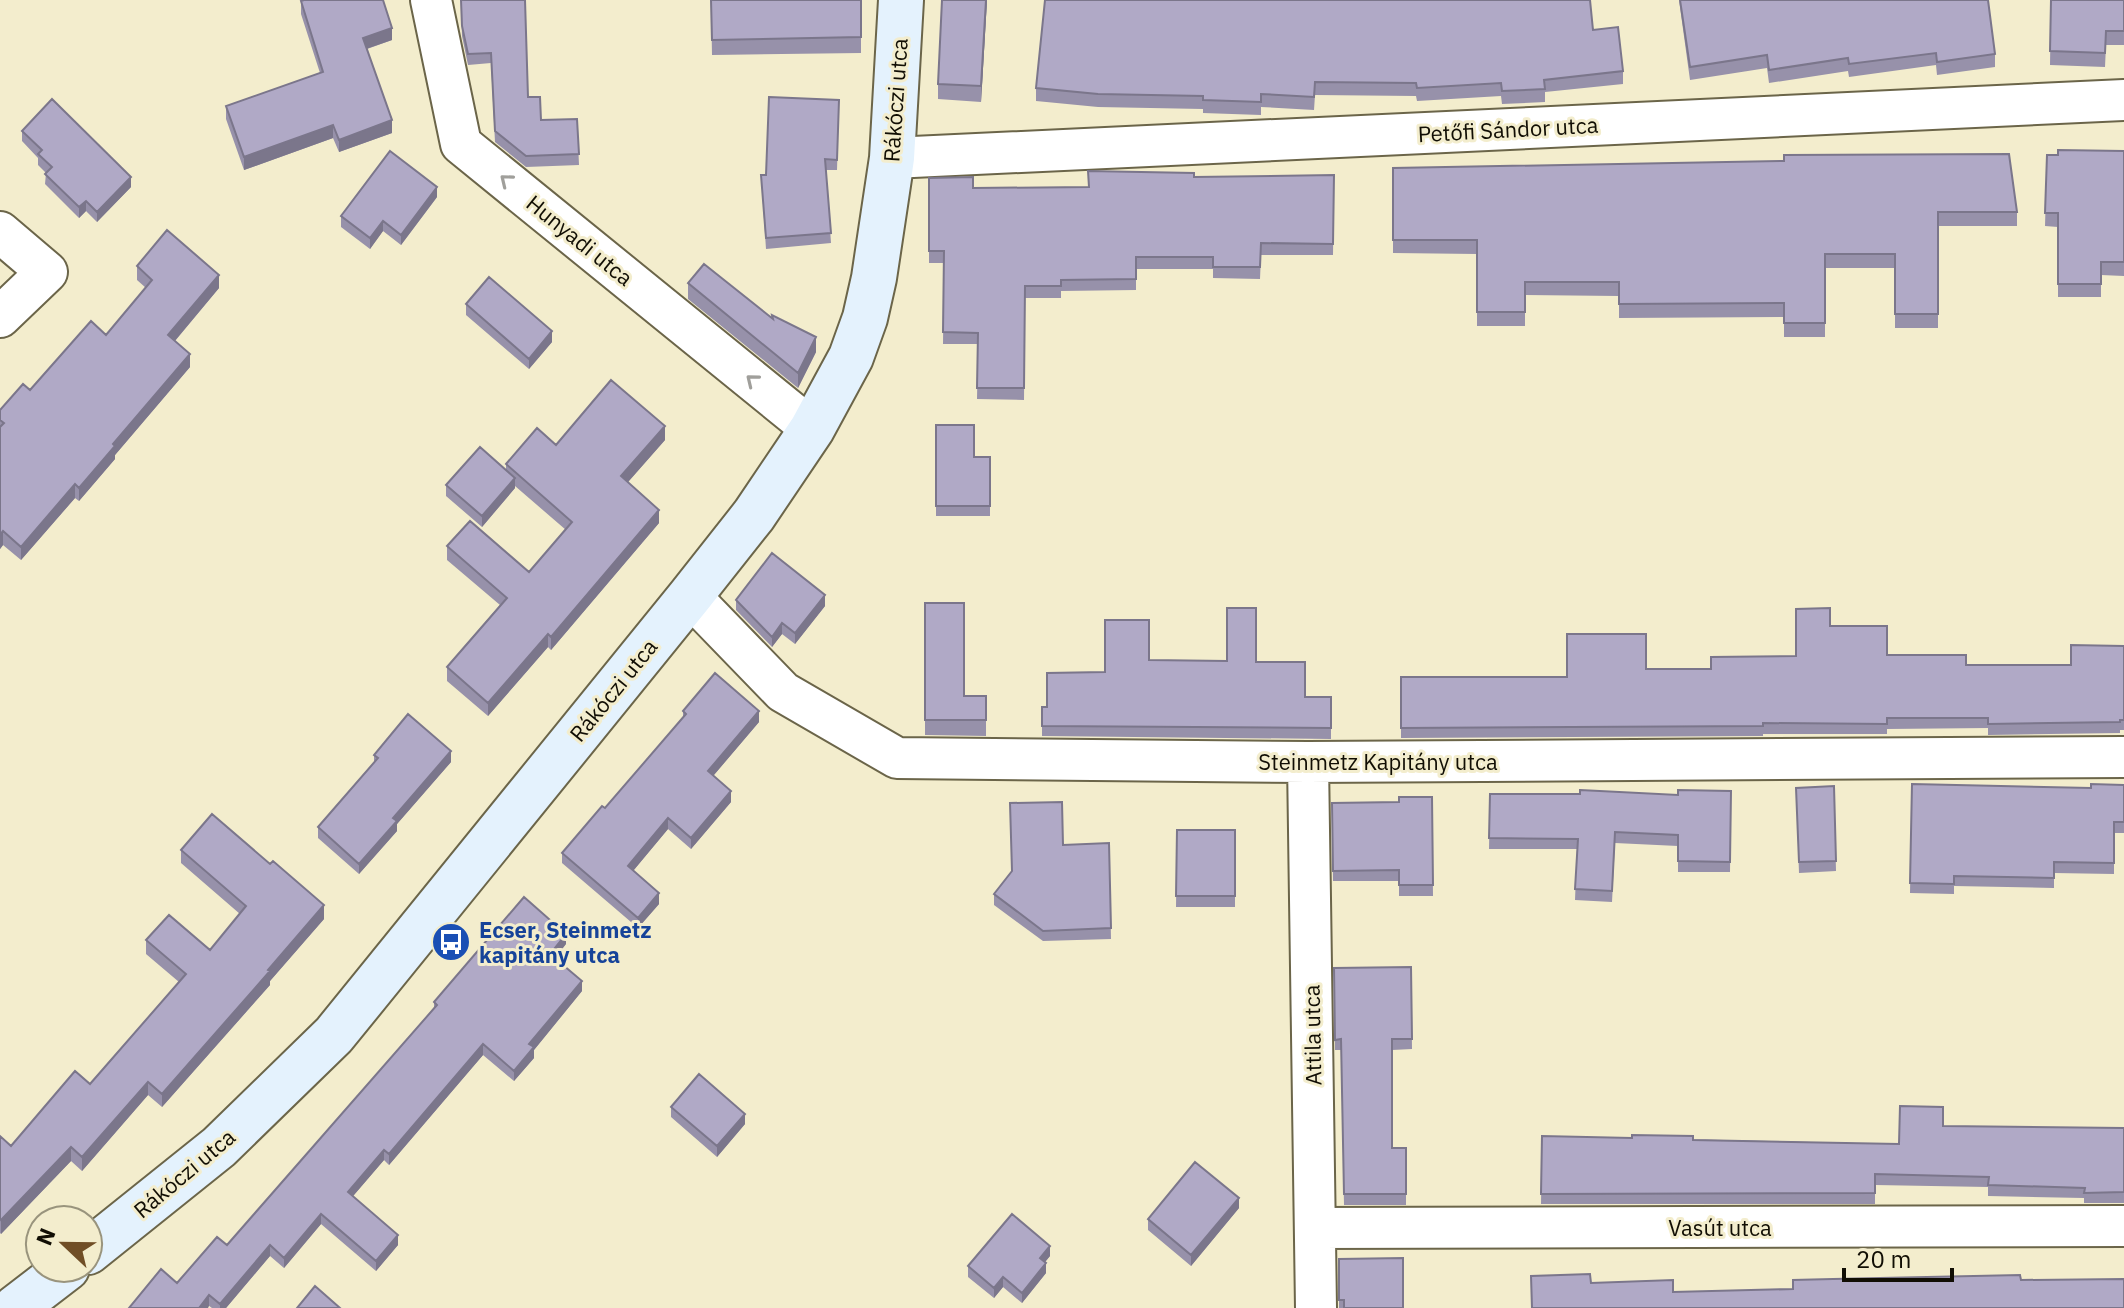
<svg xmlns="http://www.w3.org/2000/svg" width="2124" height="1308" viewBox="0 0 2124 1308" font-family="'IBM Plex Sans',sans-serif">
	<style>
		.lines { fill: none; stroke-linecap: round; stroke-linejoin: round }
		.street-casing { stroke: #6b6549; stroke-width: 44 }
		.secondary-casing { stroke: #6b6549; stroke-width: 48 }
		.street { stroke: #fff; stroke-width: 40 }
		.secondary { stroke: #e4f2fd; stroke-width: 44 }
		.wall { fill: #9791aa }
		.shaded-wall { fill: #7b768b }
		.building { fill: #b0a9c6; stroke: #7b768b; stroke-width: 2 }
		.oneway { stroke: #a09f9b }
		.labels { text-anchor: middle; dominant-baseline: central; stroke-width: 6; stroke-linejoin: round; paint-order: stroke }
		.street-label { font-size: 22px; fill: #110e04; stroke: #f3edcd }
		.transit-label { font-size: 22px; font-weight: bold; fill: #164399; stroke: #f3edcd; text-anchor: start }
	</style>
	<rect width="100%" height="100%" fill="#f3edcd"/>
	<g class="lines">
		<defs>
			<path id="street" d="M431,0L461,144L812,429
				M892,158L2124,100
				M0,232L47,272L0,317
				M690,596L783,692L897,758L1308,762L2124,757
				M1308,762L1316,1308
				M1315,1228L2124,1226"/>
			<path id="secondary" d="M88,1252L219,1147L334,1035L690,596L754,515L812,429L851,357L865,318L874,278L892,158L901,0
				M15,1308L67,1268"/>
		</defs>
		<!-- street casing -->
		<use href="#street" class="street-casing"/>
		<!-- secondary casing -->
		<use href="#secondary" class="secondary-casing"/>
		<!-- street -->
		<use href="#street" class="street"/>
		<!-- secondary -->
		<use href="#secondary" class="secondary"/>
	</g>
	<!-- wall -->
	<path class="wall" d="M461,0L528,97L541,120L577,119L579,165L526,167L495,142L491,63L468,65L462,36Z
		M711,0H861V53L712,55Z
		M987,0L981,102L938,99V84Z
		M1679,0H1988L1995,54V67L1937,75L1936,65L1849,77L1848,71L1769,83L1767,68L1690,80Z
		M2051,0H2124V45H2106L2105,67L2050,65Z
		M301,1L392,40L367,49L392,133L339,152L333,138L244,170L226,119V106L320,73L301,14Z
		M1593,30L1623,71V84L1545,92V102L1502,104L1501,96L1417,101L1416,96L1315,95L1314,110L1261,107V115L1203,113V109L1098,107L1036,101V88Z
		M839,100L837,170H826L831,243L766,249L761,175H766Z
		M22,131L131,187L97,222L86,211L79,218L45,184L46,173L38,165V158L22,141Z
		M2124,151V276L2101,275V297H2058V227L2045,226L2047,155Z
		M1393,168L2017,212V226H1938V328H1895V268H1825V337H1784V317L1619,318V296L1525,295V326H1477V254L1393,253Z
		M1334,175L1333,255H1261L1260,279L1213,278V269H1136V290L1061,291V298H1025L1024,400L977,399L978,344H943L944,263H929V178L973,188L1089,187L1194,177Z
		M437,197L401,245L383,231L370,249L341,227V216Z
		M137,266L219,288L175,341L190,367L115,455V459L79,501L75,498L21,560L3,545L0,549V410L30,390L106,335L146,288L137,280Z
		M688,283L816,352L798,388L688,299Z
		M466,304L552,342L529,369L466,315Z
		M936,425L974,457H990V516H936Z
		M665,440L628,482L659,523L551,650L548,647L488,716L447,681V667L500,605L447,560V546L529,572L566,530L515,486V488L482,527L446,496V485L506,470V464L556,445Z
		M736,600L825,606L795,644L782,634L772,647L736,610Z
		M925,603L964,696H986V736L925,735Z
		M1830,626L1887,655L1966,665H2071L2124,646V730H2120V733L1988,735V728L1887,729V734H1763V736L1401,738V677H1567L1646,669H1711L1796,656Z
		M1149,660L1227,661L1256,662L1305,697H1331V739L1042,736V707H1047L1105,672Z
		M683,711L759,722L713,776L731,802L691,849L668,829L633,871L659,904L638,928L562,863V853L605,808L683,718Z
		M374,755L451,762L397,824V831L359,874L318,838V827L374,763Z
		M1912,784L2091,788L2124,785V833H2114V874L2054,873V888L1954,886V894L1910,893Z
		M1834,786L1836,871L1799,873L1796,788Z
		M1731,791L1730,872H1678V846L1615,843L1612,902L1575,900L1577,849H1489L1490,794L1678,795Z
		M1432,797L1433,896H1399V881H1333L1332,803L1399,802Z
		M1177,830H1235V907H1176Z
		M1109,843L1111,939L1043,941L994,905V894L1063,845Z
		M181,850L324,919L270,981V985L162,1107L148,1095L82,1171L71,1161L1,1234L0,1233V1136L11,1146L90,1084L179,982L146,954V940L210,950L240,914L181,863Z
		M566,944L555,958L582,991L534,1050V1058L514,1081L483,1055L389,1165L384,1160L353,1196L398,1245L376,1271L321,1224L284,1268L270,1256L226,1308H212L177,1283L227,1245L434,1008V1002Z
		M1411,967L1412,1049L1392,1050V1148H1406V1205H1344L1341,1050H1335L1334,968Z
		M671,1107L745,1124L717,1157L671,1117Z
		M1943,1126L2124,1128V1203H2084V1198L1988,1196V1187L1875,1185V1204H1541L1542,1136L1899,1144Z
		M1239,1208L1191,1266L1148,1230V1219Z
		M1050,1256L1045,1262L1046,1273L1022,1303L1003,1287L994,1298L968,1277V1266Z
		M1339,1259L1403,1308H1339Z"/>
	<!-- shaded-wall -->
	<path class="shaded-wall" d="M986,0H987L981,102V86Z
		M392,28V40L363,50V38Z
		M392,120V133L339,152V140Z
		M333,125V138L244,170V157Z
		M131,177V187L97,222V212Z
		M437,187V197L401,245V235Z
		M86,201V211L79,218V207Z
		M383,221V231L370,249V238Z
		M219,275V288L168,349V335Z
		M552,331V342L529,369V359Z
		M816,337V352L798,388V373Z
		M190,354V367L115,455V459L79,501V488L113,444Z
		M665,426V440L621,490V476Z
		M515,478V488L482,527V516Z
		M75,484V498L21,560V547Z
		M659,510V523L551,650V637Z
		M3,531V545L0,549V535Z
		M825,595V606L795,644V633Z
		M782,623V634L772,647V637Z
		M548,634V647L488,716V703Z
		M759,711V722L708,782V771Z
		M451,751V762L397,824V831L359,874V864L393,818Z
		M731,791V802L691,849V838Z
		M668,818V829L628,877V866Z
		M659,893V904L638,928V918Z
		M324,905V919L270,981V985L162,1107V1094Z
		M566,934V944L550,964V954Z
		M582,981V991L534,1050V1058L514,1081V1071L529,1044Z
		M483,1044V1055L389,1165V1154Z
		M148,1082V1095L82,1171V1157Z
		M745,1114V1124L717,1157V1146Z
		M71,1147V1161L1,1234V1220Z
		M384,1150V1160L348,1202V1192Z
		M1239,1198V1208L1191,1266V1255Z
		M321,1214V1224L284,1268V1258Z
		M398,1235V1245L376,1271V1261Z
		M270,1245V1256L226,1308H220V1304Z
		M1050,1246V1256L1040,1268V1258Z
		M1046,1263V1273L1022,1303V1293Z
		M1003,1277V1287L994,1298V1288Z
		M209,1295V1306L208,1308H199Z"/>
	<!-- building -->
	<path class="building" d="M304,0H383L392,28L363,38L392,120L339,140L333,125L244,157L226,106L323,72L301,1Z
		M461,0H525L528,97H540L541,120L577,119L579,154L526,156L495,131L491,53L468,54L462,26Z
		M711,0H861V37L712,40Z
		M942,0H986L981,86L938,84Z
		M1045,0H1590L1593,30L1618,27L1623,71L1544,80L1545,89L1502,91L1501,83L1417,88L1416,83L1315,82L1314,97L1261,94V102L1203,100V96L1098,94L1036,88Z
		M1680,0H1988L1995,54L1937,62L1936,53L1849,64L1848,58L1769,70L1767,55L1690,67Z
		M2051,0H2124V31H2106L2105,53L2050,51Z
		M769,97L839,100L837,160L825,159L831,233L766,238L761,175H766Z
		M52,99L131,177L97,212L86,201L79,207L45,174L52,167L38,154L42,150L22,131Z
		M2058,150L2124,151V262H2101V284H2058V213H2045L2047,155H2058Z
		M390,151L437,187L401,235L383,221L370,238L341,216Z
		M2009,154L2017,212H1938V314H1895V254H1825V323H1784V303L1619,304V282H1525V312H1477V240H1393V168L1784,161V155Z
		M1088,171L1194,173V177L1334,175L1333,244L1261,243L1260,267H1213V257H1136V279L1061,280V286H1025L1024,388H977L978,333L943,332L944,251H929V178L973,177V188L1089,187Z
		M167,230L219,275L168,335L190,354L113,444L115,446L79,488L75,484L21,547L3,531L0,535V427L4,423L0,420V410L23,384L30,390L91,321L106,335L152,280L137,266Z
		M704,264L773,319L772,315L816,337L798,373L688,283Z
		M489,277L552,331L529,359L466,304Z
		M611,380L665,426L621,476L659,510L551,637L548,634L488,703L447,667L507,598L447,546L470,521L529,572L572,522L506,464L537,428L556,445Z
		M936,425H974V457H990V506H936Z
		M480,447L515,478L482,516L446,485Z
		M772,553L825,595L795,633L782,623L772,637L736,600Z
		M925,603H964V696H986V720H925Z
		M1227,608H1256V662H1305V697H1331V728L1042,726V707H1047V673L1105,672V620H1149V660L1227,661Z
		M1830,608V626H1887V655H1966V665H2071V645L2124,646V720H2120V722L1988,724V718H1887V724L1763,723V726L1401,728V677H1567V634H1646V669H1711V657L1796,656V609Z
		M715,673L759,711L708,771L731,791L691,838L668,818L628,866L659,893L638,918L562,853L602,806L605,808L686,714L683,711Z
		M408,714L451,751L393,818L397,821L359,864L318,827L378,758L374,755Z
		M1912,784L2091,788V784L2124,785V822H2114V863L2054,862V878L1954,876V884L1910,883Z
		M1834,786L1836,861L1799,862L1796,788Z
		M1580,790L1678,795V790L1731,791L1730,862L1678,861V835L1615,832L1612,891L1575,889L1578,839L1489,838L1490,794H1580Z
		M1399,797H1432L1433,885H1399V870L1333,871L1332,803L1399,802Z
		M1062,802L1063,845L1109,843L1111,928L1043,931L994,894L1012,871L1010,803Z
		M212,814L270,864L273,861L324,905L268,970L270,971L162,1094L148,1082L82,1157L71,1147L1,1220L0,1219V1136L11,1146L75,1071L90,1084L186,974L146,940L169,915L210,950L246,906L181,850Z
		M1177,830H1235V896H1176Z
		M524,897L566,934L550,954L582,981L529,1044L534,1047L514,1071L483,1044L389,1154L384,1150L348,1192L398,1235L376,1261L321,1214L284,1258L270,1245L220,1304L209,1295L199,1308H129L161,1269L177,1283L217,1237L227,1245L437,1005L434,1002Z
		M1411,967L1412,1039H1392V1148H1406V1194H1344L1341,1039L1335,1040L1334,968Z
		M699,1074L745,1114L717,1146L671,1107Z
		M1900,1106L1943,1107V1126L2124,1128V1192L2084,1193L2085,1188L1988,1185L1989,1177L1875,1174V1193L1541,1194L1542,1136L1632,1138V1135L1693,1136V1140L1899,1144Z
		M1195,1162L1239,1198L1191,1255L1148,1219Z
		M1012,1214L1050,1246L1040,1258L1046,1263L1022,1293L1003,1277L994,1288L968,1266Z
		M1403,1258V1308H1344V1300H1339V1259Z
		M1590,1274L1591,1283L1673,1280V1292L1793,1289V1280L1833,1279L2020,1275L2021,1280L2124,1279V1308H1532L1531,1276Z
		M315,1286L340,1308H297Z"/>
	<!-- one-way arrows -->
	<defs><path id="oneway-chevron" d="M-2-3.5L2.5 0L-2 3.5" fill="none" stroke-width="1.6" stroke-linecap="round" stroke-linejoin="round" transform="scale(2)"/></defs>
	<g class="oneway">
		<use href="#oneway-chevron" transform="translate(506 180) rotate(-141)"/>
		<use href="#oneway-chevron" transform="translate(752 380) rotate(-141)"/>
	</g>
	<!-- icons -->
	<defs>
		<symbol id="bus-disc" viewBox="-11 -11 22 22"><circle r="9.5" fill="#1a4fb4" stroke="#f3edcd"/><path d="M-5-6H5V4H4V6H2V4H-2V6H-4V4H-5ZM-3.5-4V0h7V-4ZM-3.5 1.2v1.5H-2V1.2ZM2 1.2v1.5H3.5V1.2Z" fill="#fff"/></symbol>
	</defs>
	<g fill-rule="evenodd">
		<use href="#bus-disc" x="429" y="920" width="44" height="44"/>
	</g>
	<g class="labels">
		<!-- street labels -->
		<g class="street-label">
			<text transform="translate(895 100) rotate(-86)">Rákóczi utca</text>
			<text transform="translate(1508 129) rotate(-3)">Petőfi Sándor utca</text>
			<text transform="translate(580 240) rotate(39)">Hunyadi utca</text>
			<text transform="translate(613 690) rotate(-51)">Rákóczi utca</text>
			<text x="1378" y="761">Steinmetz Kapitány utca</text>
			<text transform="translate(1312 1035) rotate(-91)">Attila utca</text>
			<text transform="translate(184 1173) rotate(-40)">Rákóczi utca</text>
			<text x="1720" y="1227">Vasút utca</text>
		</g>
		<!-- transit labels -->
		<g class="transit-label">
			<text x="479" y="929">Ecser, Steinmetz<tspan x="479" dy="25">kapitány utca</tspan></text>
		</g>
	</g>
	<!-- north arrow -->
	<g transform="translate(64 1244) rotate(292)"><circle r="38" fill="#f3edcd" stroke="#99947d" stroke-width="2"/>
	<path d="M0-6L14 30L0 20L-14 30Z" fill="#704e26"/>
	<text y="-12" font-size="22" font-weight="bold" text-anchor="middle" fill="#110e04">N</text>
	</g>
	<!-- scale -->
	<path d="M1844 1268v12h108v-12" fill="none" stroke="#110e04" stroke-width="4"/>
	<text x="1856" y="1268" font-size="24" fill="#110e04" stroke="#f3edcd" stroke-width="6" paint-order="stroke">20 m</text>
</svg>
